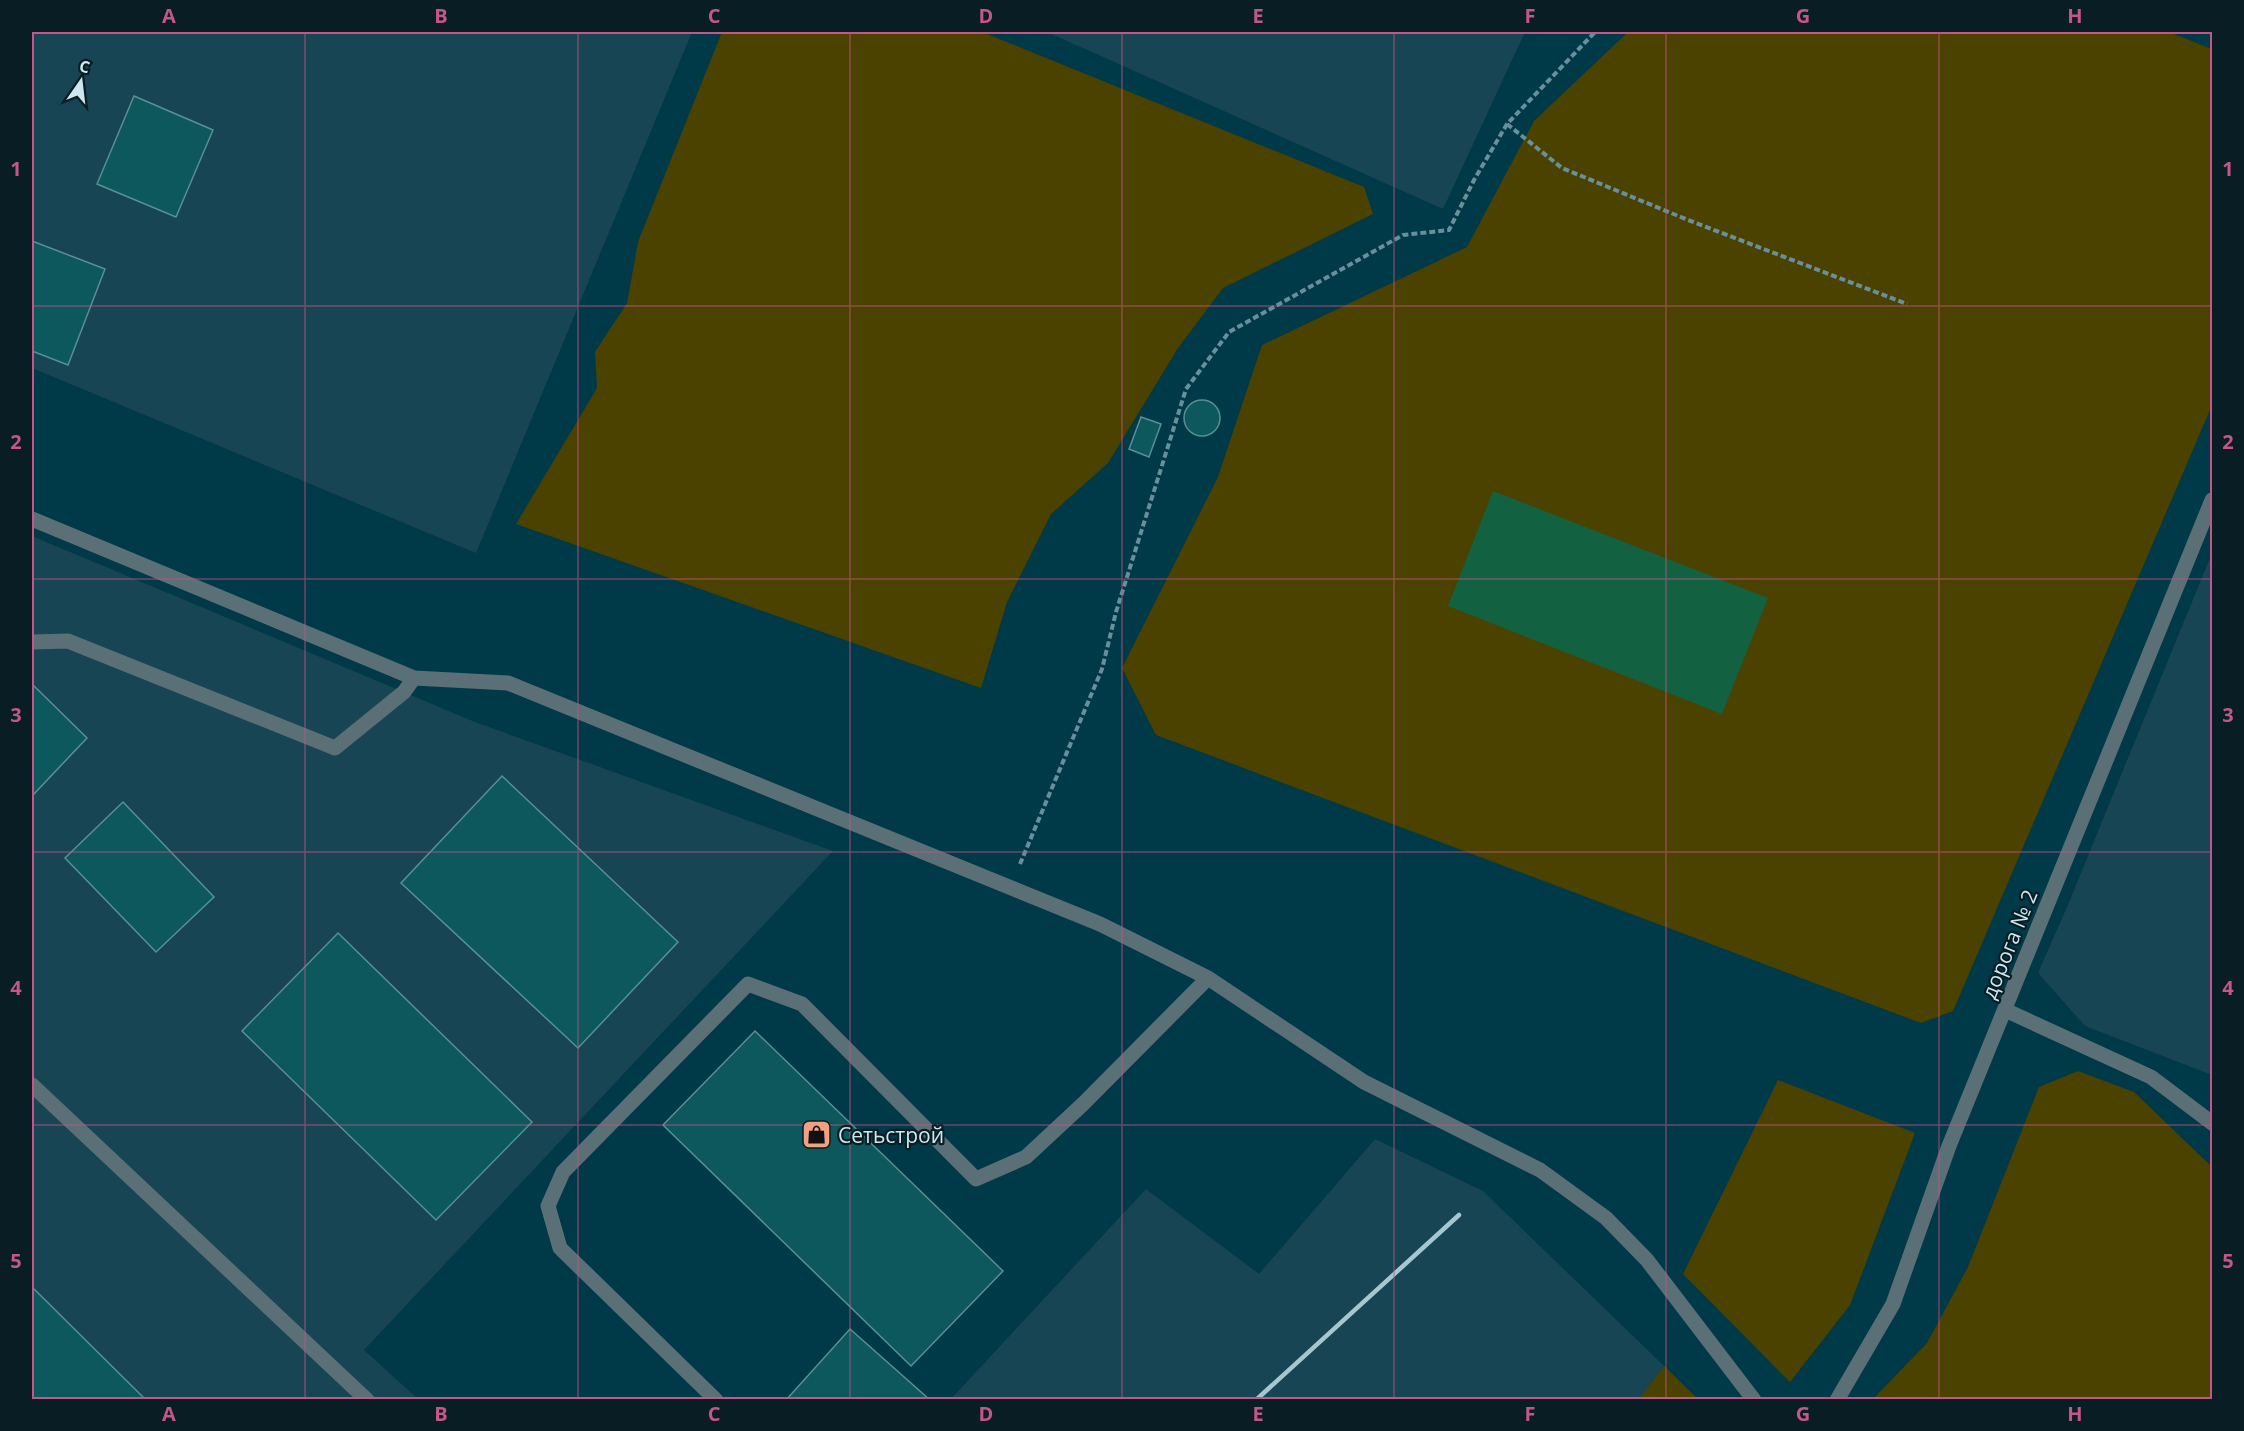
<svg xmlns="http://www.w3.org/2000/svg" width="2244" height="1431" viewBox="0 0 2244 1431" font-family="'Open Sans',sans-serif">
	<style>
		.built { fill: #174553 }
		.green { fill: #4b4200 }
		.water { fill: #126141 }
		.building { fill: #0c585c; stroke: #589093; stroke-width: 1.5 }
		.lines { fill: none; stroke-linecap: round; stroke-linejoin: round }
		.path { stroke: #67909c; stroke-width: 4; stroke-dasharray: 6 3; stroke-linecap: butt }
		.service { stroke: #5b6f76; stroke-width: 15 }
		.minor { stroke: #5b6f76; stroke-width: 15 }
		.rail { stroke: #a6c6d0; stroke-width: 4.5 }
		.grid { fill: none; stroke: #c55688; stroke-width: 1.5; stroke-opacity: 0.55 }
		.labels { text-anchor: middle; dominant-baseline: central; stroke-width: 4.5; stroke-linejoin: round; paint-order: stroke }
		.street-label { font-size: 21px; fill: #cde7f0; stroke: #091d24 }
		.poi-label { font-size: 21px; fill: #cde7f0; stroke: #091d24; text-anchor: start }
		.neatline { fill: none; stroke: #c55688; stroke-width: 2 }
		.grid-label { font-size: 20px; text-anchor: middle; font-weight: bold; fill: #c55688 }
	</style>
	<rect width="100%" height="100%" fill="#003947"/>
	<!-- built -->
	<path class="built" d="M32,32H692L476,553L32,368Z
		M1047,32H1525L1443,209Z
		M32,536L475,722L833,851L364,1350L418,1399H32Z
		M2212,553V1075L2085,1026L2038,973L2067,907Z
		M1375,1139L1483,1191L1664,1366L1639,1400H950L1146,1189L1259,1274Z"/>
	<!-- green -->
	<path class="green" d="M722,32H982L1364,187L1373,214L1223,288L1178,348L1108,463L1051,514L1007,602L981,688L516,524L597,388L595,352L627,303L638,242Z
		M1628,32H2169L2212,49V405L1953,1011L1921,1023L1156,735L1122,668L1218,477L1262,345L1467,247L1534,121Z
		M2078,1071L2134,1092L2212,1167V1399H1873L1927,1343L1968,1267L2039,1087Z
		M1778,1080L1915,1133L1850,1305L1790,1382L1683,1274Z
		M1664,1366L1698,1399H1639Z"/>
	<!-- water -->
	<path class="water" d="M1493,491L1768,598L1722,714L1448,606Z"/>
	<!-- building -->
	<path class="building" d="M134,96L213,130L176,217L97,184Z
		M32,241L105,269L68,365L32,351Z
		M1184 418a18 18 0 1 1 36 0a18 18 0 1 1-36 0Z
		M1141,417L1161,424L1149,457L1129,449Z
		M32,684L87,738L32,796Z
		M502,776L678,942L578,1048L401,883Z
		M123,802L214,897L156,952L65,858Z
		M338,933L532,1122L436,1220L242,1031Z
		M755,1031L1003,1271L911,1366L663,1125Z
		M32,1287L146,1400H32Z
		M850,1329L930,1400H786Z"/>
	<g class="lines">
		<!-- path -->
		<path class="path" d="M1507,124L1562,168L1688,220L1907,304
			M1020,864L1102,669L1116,612L1186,389L1229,332L1403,235L1449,230L1474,180L1507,124L1595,32"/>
		<!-- service -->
		<path class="service" d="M32,519L414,678L508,683L1100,924L1208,978L1364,1082L1540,1170L1606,1218L1647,1260L1754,1400
			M32,642L68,641L335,748L404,692L414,678
			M32,1085L367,1400
			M716,1400L560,1248L548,1206L563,1172L748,984L802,1004L976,1179L1026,1157L1083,1104L1208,978"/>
		<!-- minor -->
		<path class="minor" d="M2005,1010L2151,1077L2212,1123
			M1837,1400L1893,1304L1949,1146L2212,500"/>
		<!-- rail -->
		<path class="rail" d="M1256,1400L1459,1215"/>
	</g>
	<!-- grid -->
	<path class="grid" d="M305,32V1400M578,32V1400M850,32V1400M1122,32V1400M1394,32V1400M1666,32V1400M1939,32V1400M32,306H2212M32,579H2212M32,852H2212M32,1125H2212"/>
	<!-- icons -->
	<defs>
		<symbol id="shop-square" viewBox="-11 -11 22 22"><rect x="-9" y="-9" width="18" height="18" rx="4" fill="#f2a081" stroke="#091d24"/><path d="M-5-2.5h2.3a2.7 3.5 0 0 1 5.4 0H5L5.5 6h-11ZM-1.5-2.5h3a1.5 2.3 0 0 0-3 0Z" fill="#111"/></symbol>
	</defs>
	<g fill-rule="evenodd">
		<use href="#shop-square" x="800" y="1118" width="33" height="33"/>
	</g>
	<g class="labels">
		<!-- street labels -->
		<g class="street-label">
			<text transform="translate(2009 944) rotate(-68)">дорога № 2</text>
		</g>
		<!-- poi labels -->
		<g class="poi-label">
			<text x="838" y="1135">Сетьстрой</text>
		</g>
	</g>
	<!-- border -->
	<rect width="2244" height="1431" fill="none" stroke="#091d24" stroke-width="66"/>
	<!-- north arrow -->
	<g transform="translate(81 81) rotate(14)" stroke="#091d24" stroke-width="4.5" paint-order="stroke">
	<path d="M0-4.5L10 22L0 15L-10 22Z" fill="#cde7f0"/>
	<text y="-9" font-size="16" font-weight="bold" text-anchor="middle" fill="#cde7f0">С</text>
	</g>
	<rect x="33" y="33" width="2178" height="1365" class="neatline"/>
	<g class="grid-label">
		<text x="169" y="23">A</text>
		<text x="441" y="23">B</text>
		<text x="714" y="23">C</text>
		<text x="986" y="23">D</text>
		<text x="1258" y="23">E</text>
		<text x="1530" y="23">F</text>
		<text x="1803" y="23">G</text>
		<text x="2075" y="23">H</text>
		<text x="16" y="176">1</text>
		<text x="2228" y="176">1</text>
		<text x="16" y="449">2</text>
		<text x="2228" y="449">2</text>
		<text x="16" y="722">3</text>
		<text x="2228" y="722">3</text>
		<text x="16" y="995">4</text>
		<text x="2228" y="995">4</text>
		<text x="16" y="1268">5</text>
		<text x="2228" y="1268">5</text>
		<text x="169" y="1421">A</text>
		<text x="441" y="1421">B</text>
		<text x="714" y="1421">C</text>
		<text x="986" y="1421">D</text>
		<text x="1258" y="1421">E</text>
		<text x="1530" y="1421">F</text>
		<text x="1803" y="1421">G</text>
		<text x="2075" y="1421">H</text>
	</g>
</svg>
